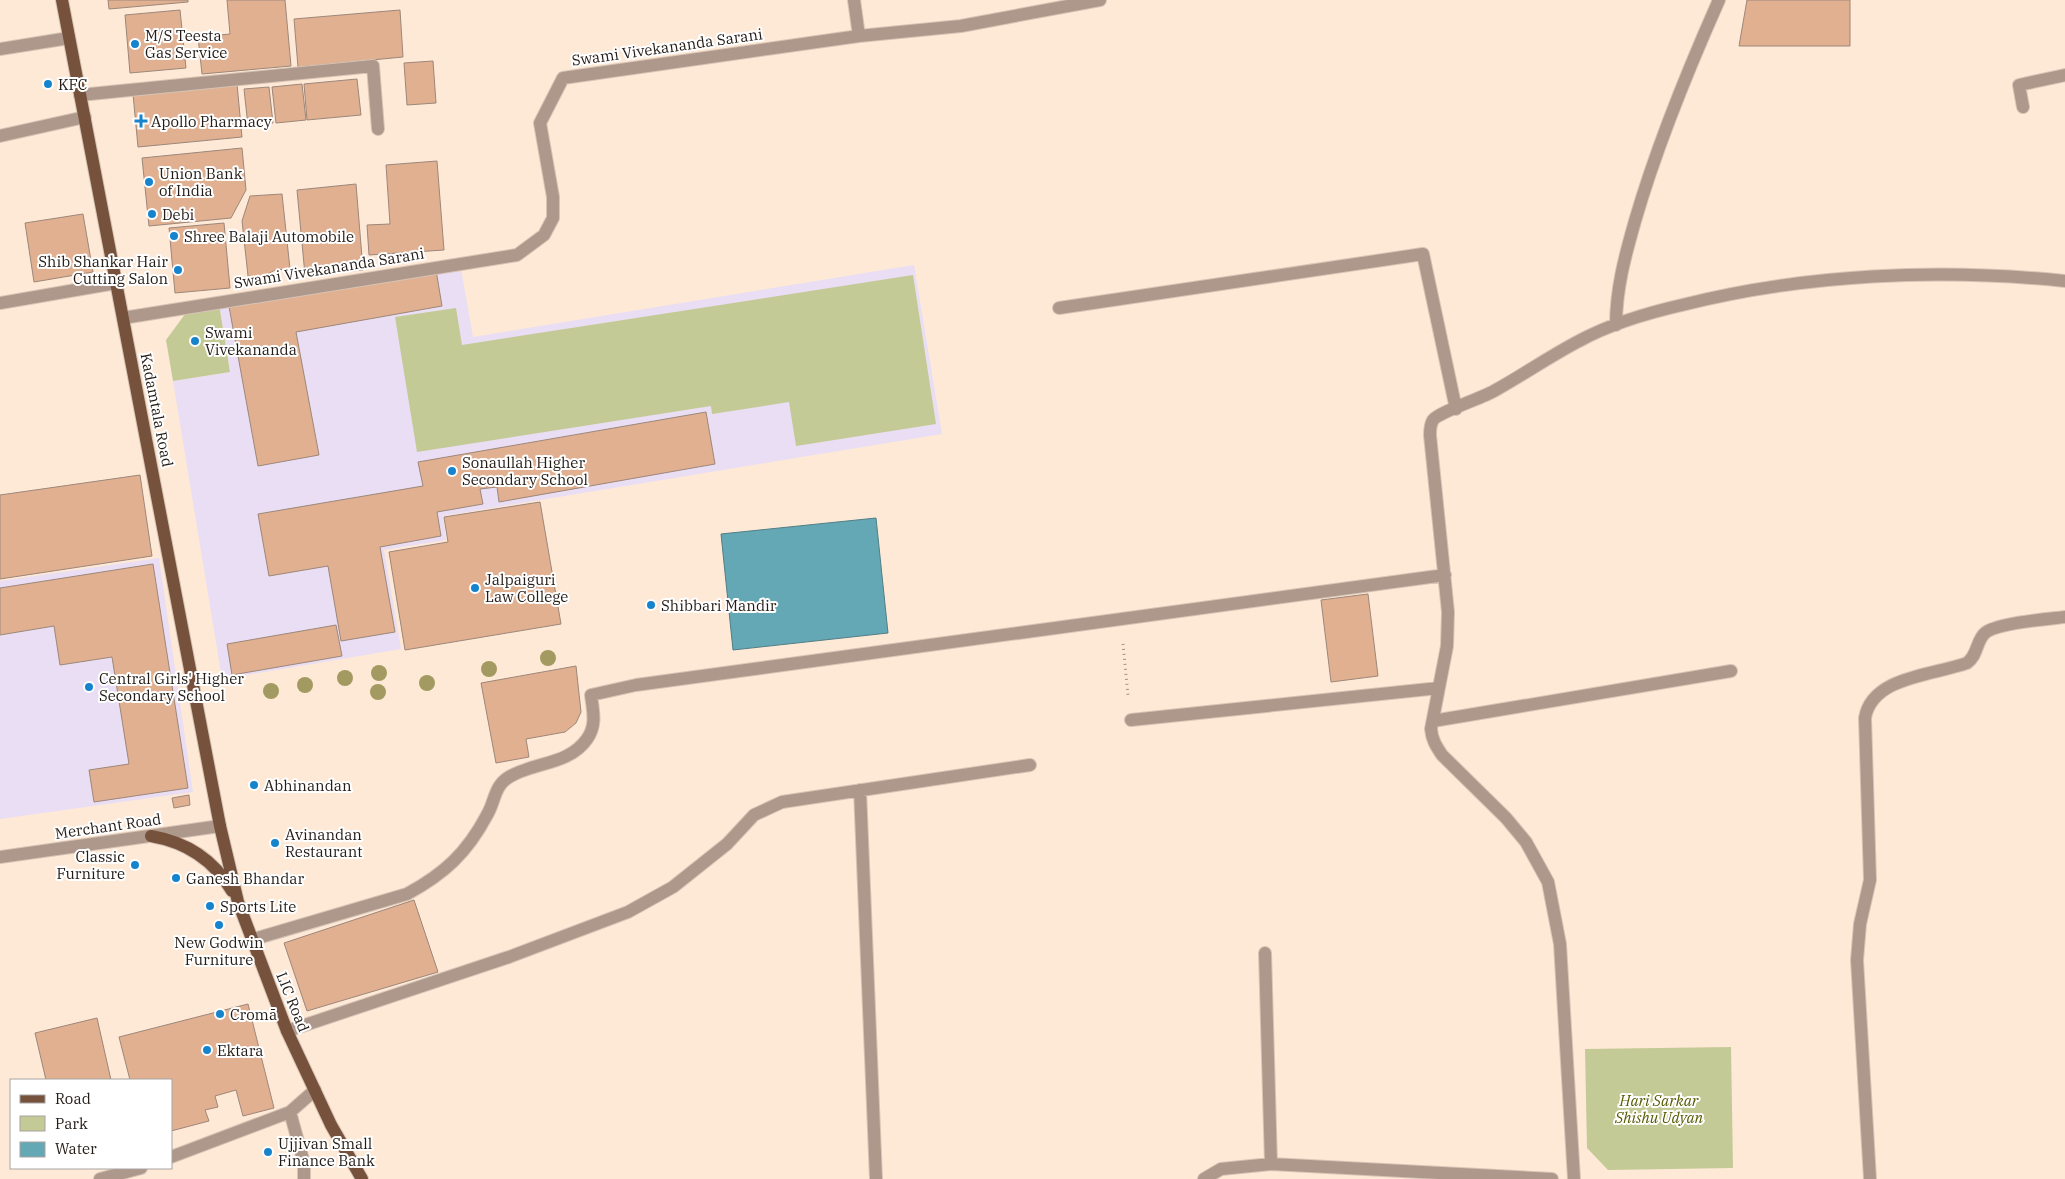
<svg xmlns="http://www.w3.org/2000/svg" width="2065" height="1179" viewBox="0 0 2065 1179" font-family="'IBM Plex Serif',serif">
	<style>
		.education { fill: #e9def3 }
		.green { fill: #c4ca95 }
		.water { fill: #65a8b5; stroke: #517e85 }
		.building { fill: #e0b091; stroke: #9d877a }
		.lines { fill: none; stroke-linecap: round; stroke-linejoin: round }
		.minor-casing { stroke: #d7c4b4; stroke-width: 14 }
		.major-casing { stroke: #d7c4b4; stroke-width: 14 }
		.path { stroke: #a39386; stroke-width: 3; stroke-dasharray: 1 4; stroke-linecap: butt }
		.minor { stroke: #ae978b; stroke-width: 12 }
		.major { stroke: #76513c; stroke-width: 12 }
		.tree { fill: #a29a61 }
		.poi-dot { fill: #1683cd; stroke: #fff; stroke-width: 2 }
		.labels { text-anchor: middle; dominant-baseline: central; stroke-width: 4; stroke-linejoin: round; paint-order: stroke }
		.poi-label { font-size: 15px; fill: #231b15; stroke: #fff; text-anchor: start }
		.street-label { font-size: 15px; fill: #231b15; stroke: #fff }
		.park-label { font-size: 15px; font-style: italic; fill: #565a00; stroke: #fff }
	</style>
	<rect width="100%" height="100%" fill="#fee9d7"/>
	<!-- education -->
	<path class="education" d="M459,258L473,337L914,265L942,434L443,516L446,540L384,550L401,649L222,679L173,381L230,372L218,298Z
		M159,558L193,792L0,819V581Z"/>
	<!-- green -->
	<path class="green" d="M913,275L936,424L796,446L789,402L712,414L711,406L417,452L395,317L456,308L462,345Z
		M218,298L230,372L173,381L166,340L194,302Z
		M1731,1047L1733,1168L1608,1170L1587,1148L1585,1049Z"/>
	<!-- water -->
	<path class="water" d="M876,518L888,633L733,650L721,534Z"/>
	<!-- building -->
	<path class="building" d="M108,0H188V2L109,9Z
		M227,0H285L291,66L202,74L198,37L230,34Z
		M1747,0H1850V46H1739Z
		M180,10L186,68L130,73L125,15Z
		M400,10L403,57L298,67L294,19Z
		M433,61L436,103L407,105L404,63Z
		M357,79L361,115L307,120L304,84Z
		M237,84L242,137L138,147L133,94Z
		M302,84L306,120L276,123L272,87Z
		M269,87L273,123L248,126L244,89Z
		M242,148L246,190L231,218L149,226L142,158Z
		M437,161L444,250L369,255L367,225L390,224L386,165Z
		M356,184L363,270L305,275L297,190Z
		M282,194L290,269L275,270L249,285L242,221L250,196Z
		M83,214L93,272L34,282L25,223Z
		M224,223L230,288L175,293L169,228Z
		M435,264L442,306L296,332L319,455L258,466L228,301Z
		M706,412L715,464L499,502L497,487L480,489L483,504L437,512L441,536L380,547L395,632L341,641L328,566L269,576L258,514L423,486L418,462Z
		M140,475L152,556L0,579V495Z
		M540,502L561,624L405,650L389,552L448,542L444,517Z
		M153,564L188,788L94,802L89,770L129,764L112,657L60,665L54,626L0,635V588Z
		M1368,594L1378,676L1331,682L1321,600Z
		M336,625L342,656L232,675L227,644Z
		M576,666L581,712L576,723L565,732L526,739L529,757L496,763L481,683Z
		M189,795L190,805L174,808L172,798Z
		M414,900L438,972L307,1011L284,943Z
		M248,1004L274,1108L243,1116L236,1090L215,1096L218,1107L205,1110L209,1121L171,1131V1080H130L119,1037Z
		M97,1018L111,1080H46L35,1033Z"/>
	<g class="lines">
		<defs>
			<path id="minor" d="M854,0L859,36
				M0,49L69,38
				M80,95L373,66L378,129
				M2023,107L2019,85L2065,75
				M0,136L85,117
				M0,303L116,283
				M1059,308L1423,254L1456,409
				M123,318L517,255L544,235L553,218V197L540,123L563,78L859,36L961,26L1100,0
				M1616,325C1616,289 1625,256 1635,221C1657,145 1687,72 1719,0
				M1131,720L1439,688
				M1433,721L1731,671
				M860,790L876,1179
				M0,857L220,826
				M251,940L407,894C444,874 467,853 487,815C495,802 494,786 509,777C534,762 569,765 587,739C597,725 593,711 591,695L636,685L1445,575
				M1265,953L1271,1164
				M287,1031L509,957L628,912L673,887L727,844L754,815L782,802L1030,765
				M171,1157L290,1112
				M100,1179L141,1168
				M304,1179V1163L290,1112L315,1090
				M1204,1179L1221,1169L1271,1164L1552,1179
				M1574,1179L1560,944L1548,882L1526,842L1506,818L1442,755C1436,746 1432,740 1431,729L1447,646L1448,612L1430,435C1430,430 1430,425 1433,420C1439,412 1482,398 1494,391C1523,375 1550,356 1579,341C1610,324 1647,313 1682,305C1805,274 1939,268 2065,281
				M1870,1179L1857,960L1860,924L1870,880L1865,718C1872,676 1935,675 1967,663C1978,655 1976,641 1985,633C1996,623 2048,619 2065,617"/>
			<path id="major" d="M62,0L220,826L238,902L287,1031L331,1125L362,1179
				M151,836C186,842 214,860 232,891"/>
		</defs>
		<!-- minor casing -->
		<use href="#minor" class="minor-casing"/>
		<!-- major casing -->
		<use href="#major" class="major-casing"/>
		<!-- path -->
		<path class="path" d="M1123,644L1128,695"/>
		<!-- minor -->
		<use href="#minor" class="minor"/>
		<!-- major -->
		<use href="#major" class="major"/>
	</g>
	<!-- trees -->
	<g class="tree">
		<circle cx="548" cy="658" r="8"/>
		<circle cx="489" cy="669" r="8"/>
		<circle cx="379" cy="673" r="8"/>
		<circle cx="345" cy="678" r="8"/>
		<circle cx="427" cy="683" r="8"/>
		<circle cx="305" cy="685" r="8"/>
		<circle cx="271" cy="691" r="8"/>
		<circle cx="378" cy="692" r="8"/>
	</g>
	<!-- markers -->
	<g class="poi-dot">
		<circle cx="135" cy="44" r="5"/>
		<circle cx="48" cy="84" r="5"/>
		<path d="M138.5 113.5h5v5h5v5h-5v5h-5v-5h-5v-5h5z"/>
		<circle cx="149" cy="182" r="5"/>
		<circle cx="152" cy="214" r="5"/>
		<circle cx="174" cy="236" r="5"/>
		<circle cx="178" cy="270" r="5"/>
		<circle cx="195" cy="341" r="5"/>
		<circle cx="452" cy="471" r="5"/>
		<circle cx="475" cy="588" r="5"/>
		<circle cx="651" cy="605" r="5"/>
		<circle cx="89" cy="687" r="5"/>
		<circle cx="254" cy="785" r="5"/>
		<circle cx="275" cy="843" r="5"/>
		<circle cx="135" cy="865" r="5"/>
		<circle cx="176" cy="878" r="5"/>
		<circle cx="210" cy="906" r="5"/>
		<circle cx="219" cy="925" r="5"/>
		<circle cx="220" cy="1014" r="5"/>
		<circle cx="207" cy="1050" r="5"/>
		<circle cx="268" cy="1152" r="5"/>
	</g>
	<g class="labels">
		<!-- poi labels -->
		<g class="poi-label">
			<text x="145" y="35">M/S Teesta<tspan x="145" dy="17">Gas Service</tspan></text>
			<text x="58" y="84">KFC</text>
			<text x="151" y="121">Apollo Pharmacy</text>
			<text x="159" y="173">Union Bank<tspan x="159" dy="17">of India</tspan></text>
			<text x="162" y="214">Debi</text>
			<text x="184" y="236">Shree Balaji Automobile</text>
			<text x="168" y="261" text-anchor="end">Shib Shankar Hair<tspan x="168" dy="17">Cutting Salon</tspan></text>
			<text x="205" y="332">Swami<tspan x="205" dy="17">Vivekananda</tspan></text>
			<text x="462" y="462">Sonaullah Higher<tspan x="462" dy="17">Secondary School</tspan></text>
			<text x="485" y="579">Jalpaiguri<tspan x="485" dy="17">Law College</tspan></text>
			<text x="661" y="605">Shibbari Mandir</text>
			<text x="99" y="678">Central Girls' Higher<tspan x="99" dy="17">Secondary School</tspan></text>
			<text x="264" y="785">Abhinandan</text>
			<text x="285" y="834">Avinandan<tspan x="285" dy="17">Restaurant</tspan></text>
			<text x="125" y="856" text-anchor="end">Classic<tspan x="125" dy="17">Furniture</tspan></text>
			<text x="186" y="878">Ganesh Bhandar</text>
			<text x="220" y="906">Sports Lite</text>
			<text x="219" y="942" text-anchor="middle">New Godwin<tspan x="219" dy="17">Furniture</tspan></text>
			<text x="230" y="1014">Cromā</text>
			<text x="217" y="1050">Ektara</text>
			<text x="278" y="1143">Ujjivan Small<tspan x="278" dy="17">Finance Bank</tspan></text>
		</g>
		<!-- street labels -->
		<g class="street-label">
			<text transform="translate(667 47) rotate(-8)">Swami Vivekananda Sarani</text>
			<text transform="translate(329 268) rotate(-9)">Swami Vivekananda Sarani</text>
			<text transform="translate(157 410) rotate(79)">Kadamtala Road</text>
			<text transform="translate(108 826) rotate(-8)">Merchant Road</text>
			<text transform="translate(293 1002) rotate(68)">LIC Road</text>
		</g>
		<!-- park labels -->
		<g class="park-label">
			<text x="1659" y="1100">Hari Sarkar<tspan x="1659" dy="17">Shishu Udyan</tspan></text>
		</g>
	</g>
	<!-- legend -->
	<rect x="10" y="1079" width="162" height="90" fill="#ffffff" stroke="#a7a4a1"/>
	<rect x="20" y="1095" width="25" height="8" fill="#76513c" stroke="#a7a4a1"/>
	<text x="55" y="1104" font-size="15" fill="#231b15">Road</text>
	<rect x="20" y="1116" width="25" height="15" fill="#c4ca95" stroke="#a7a4a1"/>
	<text x="55" y="1129" font-size="15" fill="#231b15">Park</text>
	<rect x="20" y="1142" width="25" height="15" fill="#65a8b5" stroke="#a7a4a1"/>
	<text x="55" y="1154" font-size="15" fill="#231b15">Water</text>
</svg>
